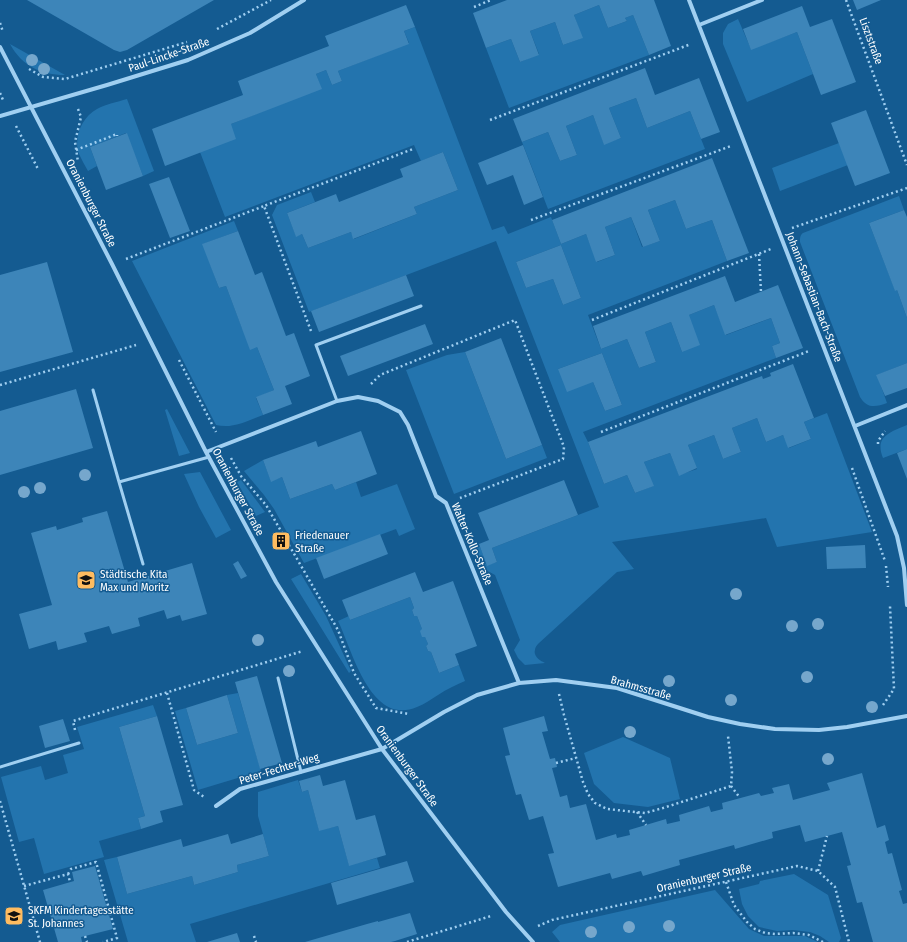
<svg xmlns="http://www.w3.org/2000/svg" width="907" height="942" viewBox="0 0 907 942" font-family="'Fira Sans Condensed',sans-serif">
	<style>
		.green { fill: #2374ae; fill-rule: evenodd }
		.building { fill: #3d85b9 }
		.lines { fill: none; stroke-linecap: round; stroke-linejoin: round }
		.path { stroke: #a0cff1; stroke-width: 2.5; stroke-dasharray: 2 3; stroke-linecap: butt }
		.lane { stroke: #a0cff1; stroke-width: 3 }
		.street { stroke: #a0cff1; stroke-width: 4 }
		.tree { fill: #76a7cc }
		.labels { text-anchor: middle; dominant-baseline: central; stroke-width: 3; stroke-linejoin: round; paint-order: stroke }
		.street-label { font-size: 11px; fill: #fff; stroke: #145b91 }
		.poi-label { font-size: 11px; fill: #fff; stroke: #145b91; text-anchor: start }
	</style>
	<rect width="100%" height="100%" fill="#145b91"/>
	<!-- green -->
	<path class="green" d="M599,5L608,28L627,21L625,18L633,15L649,55L509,108L486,48L511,39L520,62L539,54L530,31L555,22L563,45L582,38L574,15Z
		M738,19L751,49L797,32L813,74L747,102L723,44V33L728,24Z
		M415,27L492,230L504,226L508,234L551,217L561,244L586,234L597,262L615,255L605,227L631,217L642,247L660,241L648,210L675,200L686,229L712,220L727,261L588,315L601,349L627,339L639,368L656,362L645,332L671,322L682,352L689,315L714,305L726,335L771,318L780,343L772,346L776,358L583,432L588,442L604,484L627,475L635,493L653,486L644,462L670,453L679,475L697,469L688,445L714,435L723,459L741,452L732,428L757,418L766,442L783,435L789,448L811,439L804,422L827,413L872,532L777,547L766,518L672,533L612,542L634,569L617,572L539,643C537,645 535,647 535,650C533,656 540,661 545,663L525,665L518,658L514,650L520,640L495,575L482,568L474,546L479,544L487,565L497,562L492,548L599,507L496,241L309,312L272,215L277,205L311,192L315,202L287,213L296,236L302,234L308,248L351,232L354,239L417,214L414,207L458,190L443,152L421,161L414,145L225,217L200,152L231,124L321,88L316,74L326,70L332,85L342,81L338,71L409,43L404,31ZM561,245L581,298L563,305L553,279L526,288L516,262ZM602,353L622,405L605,411L593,382L558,369Z
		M10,44L65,75C41,75 22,66 10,44Z
		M636,98L647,128L690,111L705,149L548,209L522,142L548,132L560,161L577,155L566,126L593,115L604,144L621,138L609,108Z
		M127,99L154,171L143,176L126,133L90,147L97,166L88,171C85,166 82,160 79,154C73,138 82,117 97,109C106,104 117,102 127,99Z
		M839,143L848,165L780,191L772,168Z
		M899,196L904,210L869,223L895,290H897L907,318V363L877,375L887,403C876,407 867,409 860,397L800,242C800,238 800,235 803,233Z
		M234,221L238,231L203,244L219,288L226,286L242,328L257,347L274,390L256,398L263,415C247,421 233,429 216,425L132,261Z
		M465,352L506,459L542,445L547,458L454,494L406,370L447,355Z
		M167,409L190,453L179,456L165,410Z
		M907,425V449L883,458C874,436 891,432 907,425Z
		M263,460L271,481L282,477L290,499L332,484L335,490L356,482L361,497L397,484L415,529L399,536L396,529L304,563L274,509L264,495L244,471Z
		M200,472L231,530L216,538L199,507L184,474Z
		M241,480L265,512L256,516L237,482Z
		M301,574L326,616L351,671L349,673L291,579Z
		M410,597L414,608L412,610L414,616H417L428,644L426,646L428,651L431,652L439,673L459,665L465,681C456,685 447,689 438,695C431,699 425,704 417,707C370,727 352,649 338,621L349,616L350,620Z
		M238,693L261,771L198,790L175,711L186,708L197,745L238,733L227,695Z
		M153,705L157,716L119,727L145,816L138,818L141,829L99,841L104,857L44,874L34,838L19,842L1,777L41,766L45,780L68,773L63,755L84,749L77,727Z
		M623,737L670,758L680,799L648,807L614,803L594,784L584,753Z
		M298,780L302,792L308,790L319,830L338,826L349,865L377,858L380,868L190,924L196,942H128L104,860L117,857L127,894L192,876L194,885L238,872L237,865L269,856L258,816V792Z
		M794,874L828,895L841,938L839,942H829L820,936L810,932L793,930L777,931L759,927L748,916L742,904L739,889L759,884L760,881Z
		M715,890L749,929L764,936H805L818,942H560L552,932L560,925Z"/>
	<!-- building -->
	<path class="building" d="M27,0H214L127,50L120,52L114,50Z
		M507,0H654L671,46L649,55L633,15L625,18L627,21L608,28L599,5L574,15L583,38L563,45L555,22L530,31L539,55L520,62L511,39L486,48L473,13Z
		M853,0H881L857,10Z
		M406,5L415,27L404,31L409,44L338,71L342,81L332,85L326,70L316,74L322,89L231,124L236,139L165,166L152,129L243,95L238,81L329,46L325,36Z
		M802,6L810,27L832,19L856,82L821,95L797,32L751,50L743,29Z
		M645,68L655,95L699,78L720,132L701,139L690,111L647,128L636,98L609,108L621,138L604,145L593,115L566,126L577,155L560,161L548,132L522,142L513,119Z
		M866,110L890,173L855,186L831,123Z
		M127,133L143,176L106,190L90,147Z
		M523,145L543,197L524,205L513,175L487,185L478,163Z
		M443,152L458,190L414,207L417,214L353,239L351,232L308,248L302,234L296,237L287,213L336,194L339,202L403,177L400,169Z
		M712,158L749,253L727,261L712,220L686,229L675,200L648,210L660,241L643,247L631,217L605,227L615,255L596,262L586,234L561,244L552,220Z
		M169,177L190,231L170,238L149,184Z
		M904,210L907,217V318L897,290L895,291L869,223Z
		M238,231L255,275L262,272L286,336L294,333L310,376L285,386L292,404L263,415L256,397L274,390L257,347L250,350L226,286L219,288L202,244Z
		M561,245L581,298L563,305L553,279L526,288L516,262Z
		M47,262L73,352L0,372V275Z
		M406,275L414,296L319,332L311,311Z
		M725,276L735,302L778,285L803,348L776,358L772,346L780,343L771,318L725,335L714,305L689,315L700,345L682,352L671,322L645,332L656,362L639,368L627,339L601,349L593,326Z
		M425,324L433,344L348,376L340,356Z
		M501,338L542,445L506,459L465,352Z
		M602,353L622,405L605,411L593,382L567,392L558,369Z
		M907,363V388L885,396L876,375Z
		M793,364L814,418L804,422L811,439L788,448L783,435L766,442L757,418L732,428L741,452L723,459L714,435L688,445L697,468L679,476L670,453L644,462L654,486L635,493L627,475L604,484L588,442L762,376L763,379L771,376L770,373Z
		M76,389L93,448L0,475V411Z
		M361,431L377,474L335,490L332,484L290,499L282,477L271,482L263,460L316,441L318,447Z
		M907,449V479L897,453Z
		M564,480L578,515L492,548L497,562L487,566L479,544L489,540L478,513Z
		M107,511L128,582L192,563L207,614L182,621L180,615L167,619L164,610L138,618L140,626L112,634L109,626L84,633L87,642L58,650L56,641L29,649L19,614L52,605L31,533L56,526L57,530L83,522L82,518Z
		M280,532L288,547L282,550L273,535Z
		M380,534L388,554L324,579L316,558Z
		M865,545L866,568L827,569L826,547Z
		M238,561L247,576L241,579L233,564Z
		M415,572L423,592L453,581L477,646L455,654L459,665L439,673L431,652L428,651L426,646L428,644L425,637H422L420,631L422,629L417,616H414L412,610L414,608L410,597L350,620L342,600Z
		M257,676L282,763L260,769L235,682Z
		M227,695L238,733L197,745L186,708Z
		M157,716L183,805L160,811L163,822L141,829L138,818L145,816L119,727Z
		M544,716L548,731L542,732L550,759L555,758L557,767L552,768L560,797L567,795L570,808L586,804L596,840L616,834L617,838L630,835L629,830L666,819L667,824L680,821L679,815L709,806L711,812L723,809L722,803L759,793L761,796L774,793L772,788L789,784L793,800L830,790L827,783L862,773L877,828L885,825L889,840L885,842L888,854L892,853L902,890L899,891L903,904L907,903V942H873L862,902L857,903L847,866L851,865L842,832L805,842L800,825L772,832L773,838L735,849L734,845L679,860L680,865L643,876L641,871L612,879L610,873L558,887L548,854L554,853L543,816L529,820L521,794L516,795L505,756L510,755L503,728Z
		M63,719L70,741L45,748L39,726Z
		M320,775L323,786L345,780L356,820L375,815L386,855L349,866L338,826L319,831L308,790L302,792L299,781Z
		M228,834L231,844L263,834L269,856L237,865L238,872L194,885L192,876L127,894L117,857L181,839L183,847Z
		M407,861L414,882L337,905L331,883Z
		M95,866L113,929L81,937L82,942H58L43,890L74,881L72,872Z
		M410,913L417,934L395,941L391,942H305L367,924L378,921V922Z
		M237,933L240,942H207Z"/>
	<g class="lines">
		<!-- path -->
		<path class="path" d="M846,0L907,165
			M474,7L491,0
			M0,23L3,32
			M217,29L271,0
			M29,69L43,77L65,79L187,42
			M0,93L3,100
			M78,109L81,117L75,142L78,162
			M490,120L691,44
			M16,126L38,169
			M76,150L117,134V136
			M531,220L731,146
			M792,228L907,188
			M759,254L761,292
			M126,259L264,206
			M592,320L771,249
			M311,331L264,206L413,149
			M179,360L216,432
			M371,384L380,375L515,320L564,447L563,459L460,498
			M0,385L136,345
			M601,432L809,351
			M878,444V441L885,431
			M231,458L241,476L266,505L338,630L354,673L376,708L409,714H410
			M852,468L885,561
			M886,566L888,587
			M167,693L194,790L204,797
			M559,694L564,715L583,782L588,794L595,803L607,809L645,813L663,808L731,786L732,772L728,736
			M883,705L894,689L890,606
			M75,730L73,721L303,651
			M556,763L576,758
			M731,786L740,798
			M0,801L40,942
			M637,812L646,825
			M818,871L827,836
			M68,874L71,869L96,862L117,938L103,942
			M726,882L734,905L747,922L755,929L765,933L775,934L793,933L809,935L823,942
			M24,886L68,874L70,882
			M538,926L552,920L797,866L818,871L835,887L849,942
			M85,936L87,942
			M254,936L256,942
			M407,942L491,916"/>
		<!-- lane -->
		<path class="lane" d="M93,390L119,482L209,457
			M337,401L316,345L421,306
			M119,482L143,564
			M278,678L301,772
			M0,767L79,743"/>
		<!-- street -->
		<path class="street" d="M689,0L897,536L904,568L907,605
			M699,25L762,0
			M0,47L112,264L206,452L276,582L382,749L506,912L533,942
			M0,116L107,85L188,60L250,33L304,0
			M855,426L907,405
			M206,452L337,401L358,397L378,401L400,412L408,425L436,496L446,503L519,683
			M216,806L240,789L382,749L444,712L477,695L519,683L556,680L617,688L708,717L740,724L775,729L819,730L847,727L907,716"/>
	</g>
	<!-- trees -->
	<g class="tree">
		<circle cx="32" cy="60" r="6"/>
		<circle cx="44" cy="69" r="6"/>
		<circle cx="85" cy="475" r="6"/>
		<circle cx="40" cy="488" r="6"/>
		<circle cx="24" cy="492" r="6"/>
		<circle cx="736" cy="594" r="6"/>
		<circle cx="818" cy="624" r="6"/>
		<circle cx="792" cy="626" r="6"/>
		<circle cx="258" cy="640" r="6"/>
		<circle cx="289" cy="671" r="6"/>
		<circle cx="807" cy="677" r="6"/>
		<circle cx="669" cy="681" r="6"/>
		<circle cx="731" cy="700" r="6"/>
		<circle cx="872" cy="707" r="6"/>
		<circle cx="630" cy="732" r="6"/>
		<circle cx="828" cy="759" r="6"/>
		<circle cx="669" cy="926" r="6"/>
		<circle cx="629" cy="927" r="6"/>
		<circle cx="591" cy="932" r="6"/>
	</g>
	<!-- icons -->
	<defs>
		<symbol id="building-square" viewBox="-11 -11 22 22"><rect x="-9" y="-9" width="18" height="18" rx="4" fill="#ffbc60" stroke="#145b91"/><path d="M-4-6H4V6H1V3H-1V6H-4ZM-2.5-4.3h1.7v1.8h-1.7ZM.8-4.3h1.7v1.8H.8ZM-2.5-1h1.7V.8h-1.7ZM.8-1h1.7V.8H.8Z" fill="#111"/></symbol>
		<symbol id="school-square" viewBox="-11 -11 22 22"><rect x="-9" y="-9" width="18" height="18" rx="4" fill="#ffbc60" stroke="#145b91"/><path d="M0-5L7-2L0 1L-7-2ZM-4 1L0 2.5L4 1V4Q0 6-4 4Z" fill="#111"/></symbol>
	</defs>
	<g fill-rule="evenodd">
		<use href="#building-square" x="270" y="530" width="22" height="22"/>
		<use href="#school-square" x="75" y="569" width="22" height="22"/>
		<use href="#school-square" x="3" y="905" width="22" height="22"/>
	</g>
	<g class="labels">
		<!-- street labels -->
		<g class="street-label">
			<text transform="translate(871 41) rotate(70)">Lisztstraße</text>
			<text transform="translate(169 55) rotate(-19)">Paul-Lincke-Straße</text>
			<text transform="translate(91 203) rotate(63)">Oranienburger Straße</text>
			<text transform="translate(814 297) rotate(69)">Johann-Sebastian-Bach-Straße</text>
			<text transform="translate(238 492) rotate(62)">Oranienburger Straße</text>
			<text transform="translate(472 544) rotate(67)">Walter-Kollo-Straße</text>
			<text transform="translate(641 688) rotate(16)">Brahmsstraße</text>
			<text transform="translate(407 766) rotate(54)">Oranienburger Straße</text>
			<text transform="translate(279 769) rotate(-17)">Peter-Fechter-Weg</text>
			<text transform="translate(704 878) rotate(-13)">Oranienburger Straße</text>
		</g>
		<!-- poi labels -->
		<g class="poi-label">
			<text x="295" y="535">Friedenauer<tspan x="295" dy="13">Straße</tspan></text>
			<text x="100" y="574">Städtische Kita<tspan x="100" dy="13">Max und Moritz</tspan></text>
			<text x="28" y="910">SKFM Kindertagesstätte<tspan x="28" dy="13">St. Johannes</tspan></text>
		</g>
	</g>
</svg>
